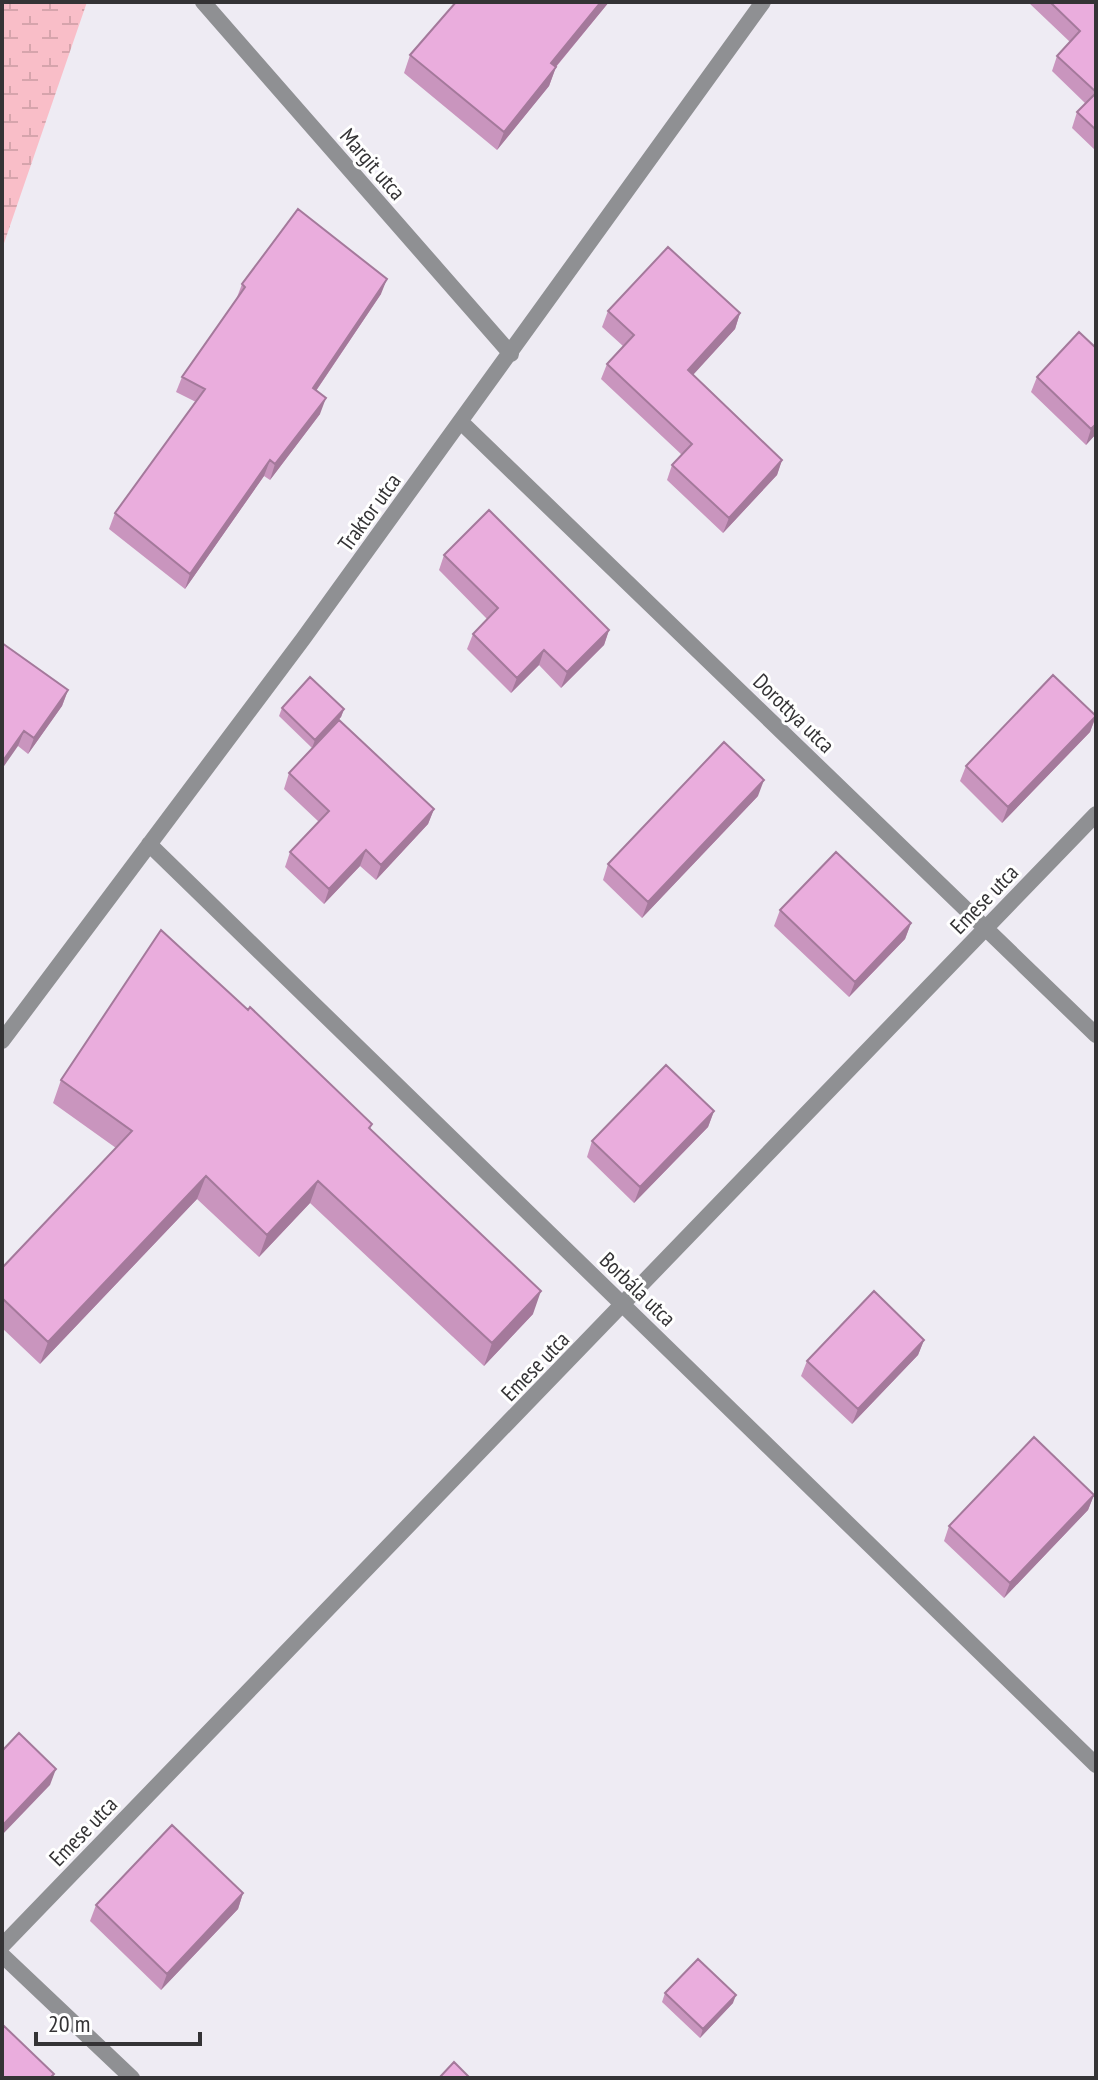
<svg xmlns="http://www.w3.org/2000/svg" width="1098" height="2080" viewBox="0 0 1098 2080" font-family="'PT Sans Narrow',sans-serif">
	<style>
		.wetland { fill: url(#wetland-marsh) }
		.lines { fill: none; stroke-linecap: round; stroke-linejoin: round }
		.street { stroke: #8f9093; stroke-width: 16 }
		.wall { fill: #c995be }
		.shaded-wall { fill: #a4799b }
		.building { fill: #eaaddd; stroke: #a4799b; stroke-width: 2 }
		.labels { text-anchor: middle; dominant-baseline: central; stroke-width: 6; stroke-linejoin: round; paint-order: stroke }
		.street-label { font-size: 22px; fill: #343335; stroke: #fff }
	</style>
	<defs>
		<pattern id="wetland-marsh" width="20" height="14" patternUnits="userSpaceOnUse" patternTransform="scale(2)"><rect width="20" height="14" fill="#f9bec8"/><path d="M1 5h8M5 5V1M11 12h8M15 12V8" fill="none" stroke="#d6a4ac"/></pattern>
	</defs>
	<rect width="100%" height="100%" fill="#eeebf3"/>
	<!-- wetland -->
	<path class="wetland" d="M2,2H87L2,249Z"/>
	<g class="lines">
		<!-- street -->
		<path class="street" d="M203,2L511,354
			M461,422L1096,1035
			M149,844L1096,1765
			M2,1041L303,639L763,2
			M2,1946L1096,814
			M2,1955L132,2078"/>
	</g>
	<!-- wall -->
	<path class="wall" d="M456,2H609L556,67L549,86L497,150L404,73L410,55Z
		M1028,2H1096V151L1072,128L1077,112L1086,104L1052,71L1057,56L1070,42Z
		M242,284L381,294L316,391L320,414L270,480L264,476L185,589L109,529L115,513L196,402L176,392L182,377L236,300Z
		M608,311L740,313L735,329L693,374L782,460L777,475L723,533L667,480L672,465L682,455L601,379L607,364L623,346L602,327Z
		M1037,377L1096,434L1086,445L1031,392Z
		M444,555L609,630L604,645L561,688L539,665L511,693L467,649L473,634L487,619L439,570Z
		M2,643L68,690L62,706L28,754L18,746Z
		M282,708L344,709L341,717L312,748L279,716Z
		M1096,716L1090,732L1002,823L960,781L966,766Z
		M289,773L434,809L428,824L376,880L360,866L324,904L285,867L290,852L319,822L284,789Z
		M758,796L642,918L603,880L608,864Z
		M780,910L911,923L905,939L849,997L774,926Z
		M61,1080L372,1124L370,1129L533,1314L484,1366L310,1203L259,1257L197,1199L40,1364L2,1328V1268L116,1148L53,1103Z
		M714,1111L708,1127L634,1203L587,1157L592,1141Z
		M924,1340L918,1355L852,1424L801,1376L807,1361Z
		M1094,1495L1088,1510L1004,1598L944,1541L949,1526Z
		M243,1893L238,1909L161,1990L90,1921L96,1905Z
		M665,1993L733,2003L700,2038L662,2002Z"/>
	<!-- shaded-wall -->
	<path class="shaded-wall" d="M601,2H609L544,81L551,63Z
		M556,67L549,86L497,150L504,132Z
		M387,279L381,294L307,404L313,388Z
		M740,313L735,329L683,386L688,370Z
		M326,398L320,414L270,480L275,464Z
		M1096,424V434L1086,445L1091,429Z
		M270,460L264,476L185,589L190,574Z
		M782,460L777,475L723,533L729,518Z
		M609,630L604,645L561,688L567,672Z
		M544,650L539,665L511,693L517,678Z
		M68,690L62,706L28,754L34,738Z
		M344,709L341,717L312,748L315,740Z
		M1096,716L1090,732L1002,823L1008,807Z
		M24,731L18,746L2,769V762Z
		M764,780L758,796L642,918L648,902Z
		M434,809L428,824L376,880L381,865Z
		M366,850L360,866L324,904L329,889Z
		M911,923L905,939L849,997L855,982Z
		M714,1111L708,1127L634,1203L640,1187Z
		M206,1176L197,1199L40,1364L48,1342Z
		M318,1181L310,1203L259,1257L267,1235Z
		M541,1291L533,1314L484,1366L492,1343Z
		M924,1340L918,1355L852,1424L858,1409Z
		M1094,1495L1088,1510L1004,1598L1010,1583Z
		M56,1769L50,1785L2,1835V1826Z
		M243,1893L238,1909L161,1990L167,1974Z
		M736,1995L733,2003L700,2038L703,2029Z"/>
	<!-- building -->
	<path class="building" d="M456,2H601L551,63L556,67L504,132L410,55Z
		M1050,2H1096V92L1057,56L1080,31Z
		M1096,93V130L1077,112Z
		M298,209L387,279L313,388L326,398L275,464L270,460L190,574L115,513L205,389L182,377L245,287L242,284Z
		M668,247L740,313L688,370L782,460L729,518L672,465L692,444L607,364L634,335L608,311Z
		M1079,332L1096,348V424L1091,429L1037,377Z
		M489,510L609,630L567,672L544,650L517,678L473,634L498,608L444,555Z
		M2,643L68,690L34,738L24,731L2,762Z
		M1053,675L1096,716L1008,807L966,766Z
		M310,677L344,709L315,740L282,708Z
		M339,720L434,809L381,865L366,850L329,889L290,852L329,811L289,773Z
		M724,742L764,780L648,902L608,864Z
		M836,852L911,923L855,982L780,910Z
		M161,930L248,1010L250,1007L372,1124L369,1128L541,1291L492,1343L318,1181L267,1235L206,1176L48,1342L2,1298V1268L132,1131L61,1080Z
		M666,1065L714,1111L640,1187L592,1141Z
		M874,1291L924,1340L858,1409L807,1361Z
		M1034,1437L1094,1495L1010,1583L949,1526Z
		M19,1733L56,1769L2,1826V1751Z
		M172,1825L243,1893L167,1974L96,1905Z
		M698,1959L736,1995L703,2029L665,1993Z
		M4,2026L54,2074L50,2078H2V2029Z
		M454,2062L470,2078H439Z"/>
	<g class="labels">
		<!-- street labels -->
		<g class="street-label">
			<text transform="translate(373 164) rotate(49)">Margit utca</text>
			<text transform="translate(369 512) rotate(-54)">Traktor utca</text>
			<text transform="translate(794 713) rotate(44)">Dorottya utca</text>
			<text transform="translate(984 899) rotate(-46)">Emese utca</text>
			<text transform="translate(638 1289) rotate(44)">Borbála utca</text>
			<text transform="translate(535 1366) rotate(-46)">Emese utca</text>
			<text transform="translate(83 1831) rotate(-46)">Emese utca</text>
		</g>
	</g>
	<!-- border -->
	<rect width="1098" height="2080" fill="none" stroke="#343335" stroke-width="8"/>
	<!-- scale -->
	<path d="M36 2032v12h164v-12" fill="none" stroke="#343335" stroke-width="4"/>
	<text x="48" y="2032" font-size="24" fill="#343335" stroke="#ffffff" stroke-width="6" paint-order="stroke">20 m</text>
</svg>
